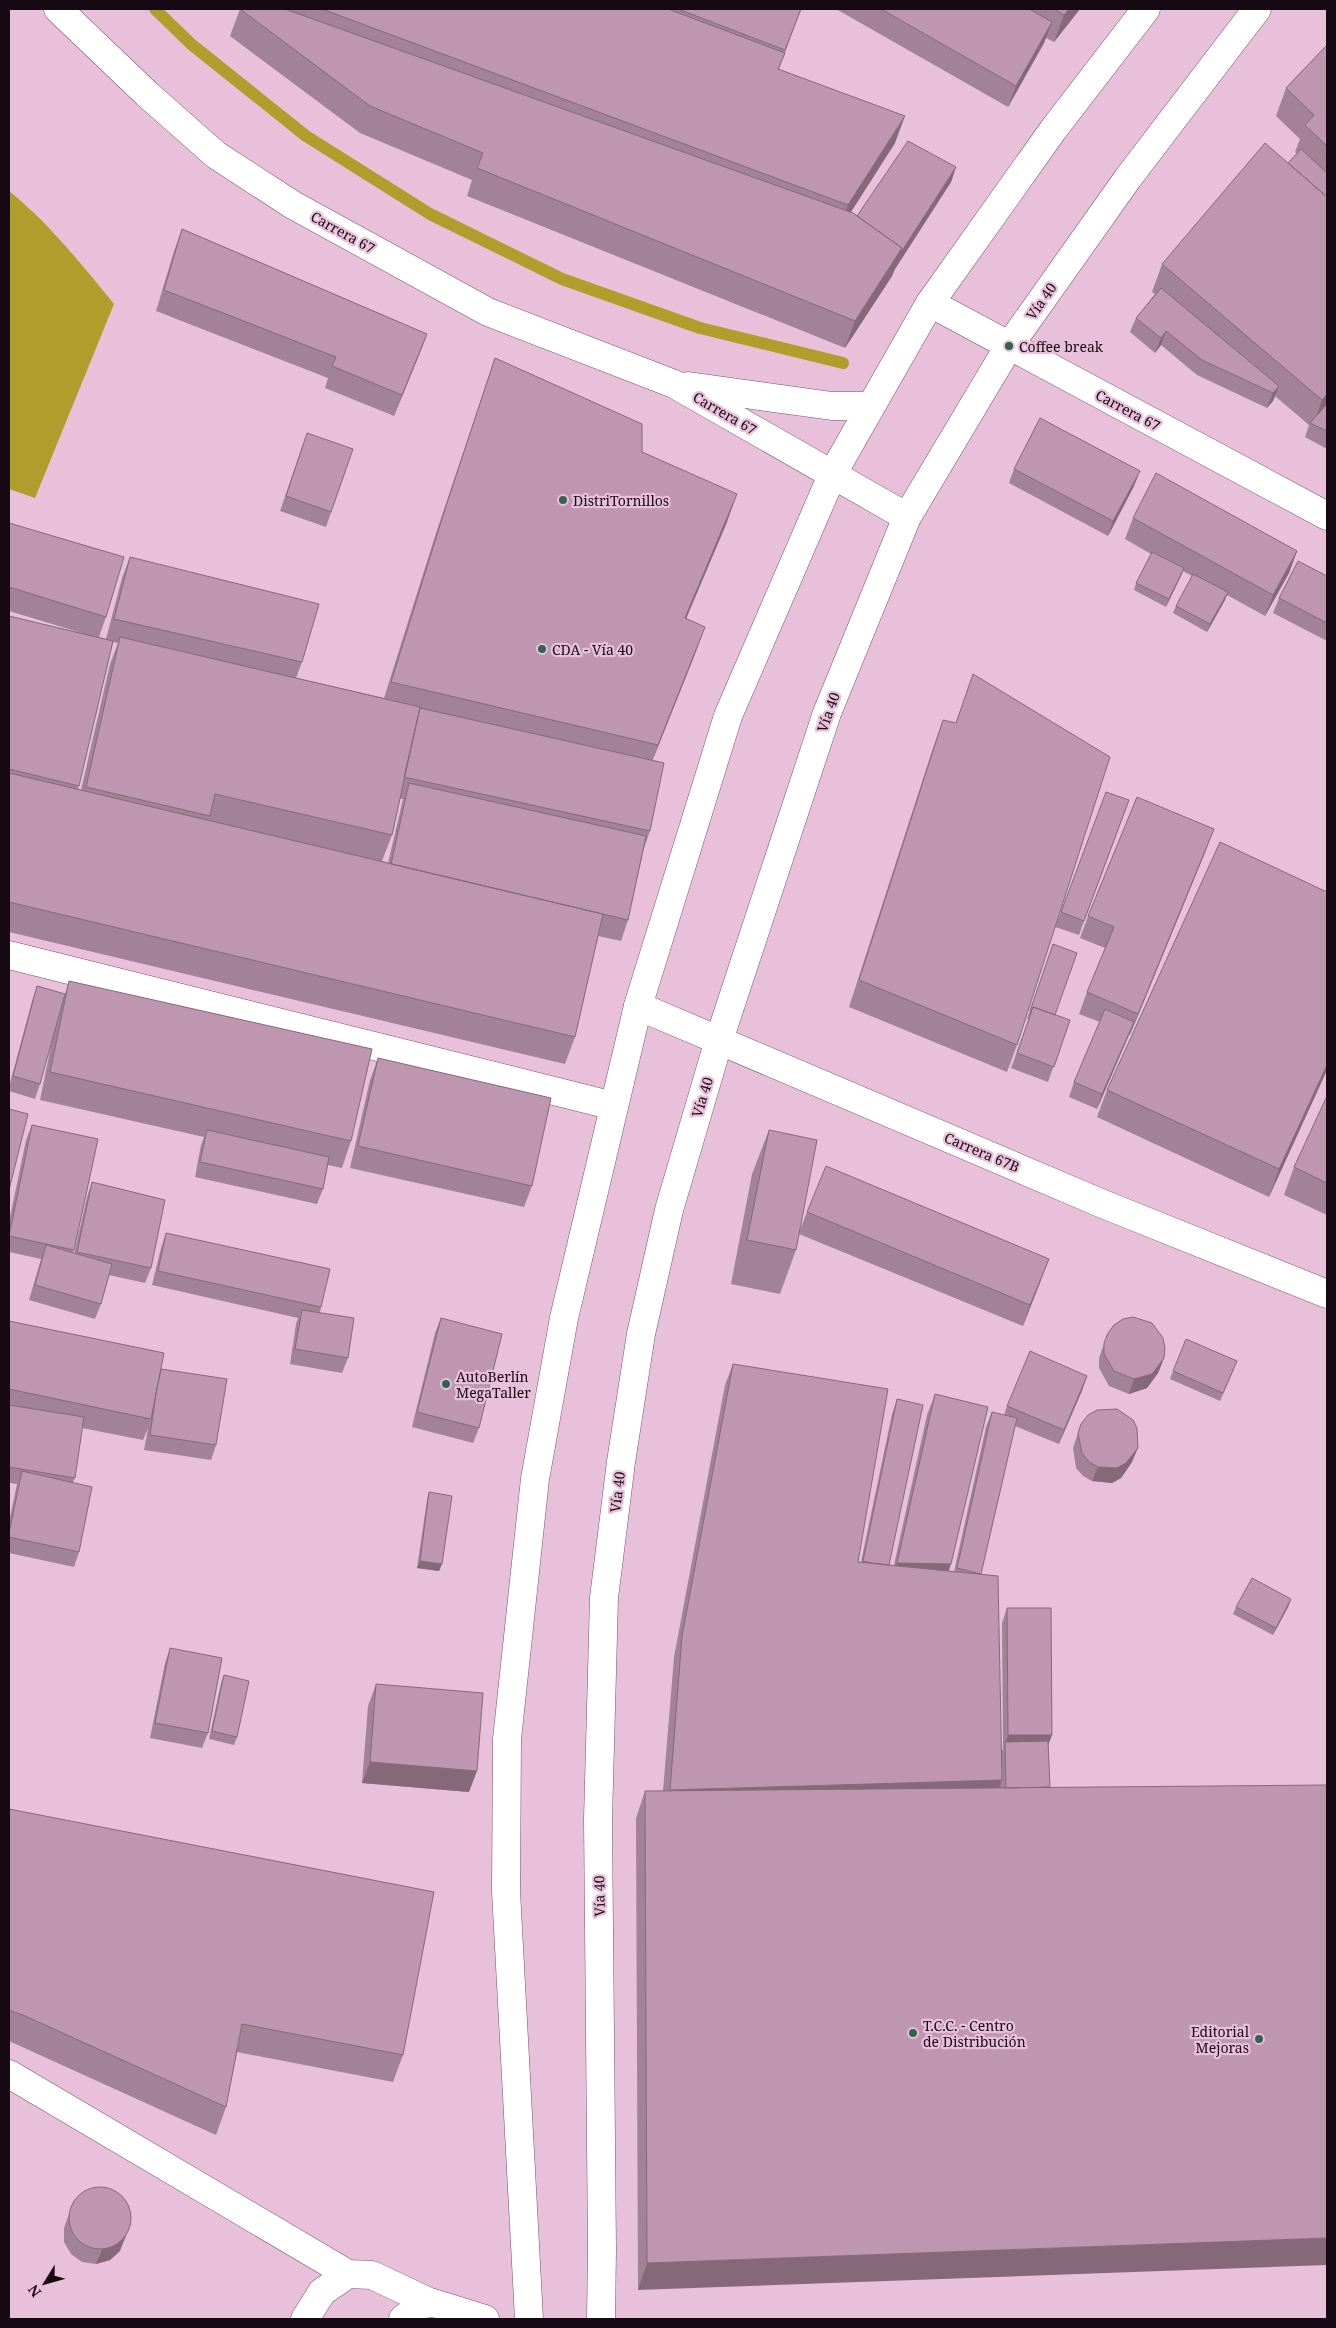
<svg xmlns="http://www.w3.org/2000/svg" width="1336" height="2328" viewBox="0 0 1336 2328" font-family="'Noto Serif',serif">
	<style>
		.water { fill: #af9e2b }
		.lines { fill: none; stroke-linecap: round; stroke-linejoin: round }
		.stream { stroke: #af9e2b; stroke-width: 12 }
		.minor-casing { stroke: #76536a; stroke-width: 29 }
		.highway-casing { stroke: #76536a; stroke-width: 29 }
		.minor { stroke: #fff; stroke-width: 28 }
		.highway { stroke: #fff; stroke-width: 28 }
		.wall { fill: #a38196; fill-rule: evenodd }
		.shaded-wall { fill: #85697a }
		.building { fill: #be96af; stroke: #85697a }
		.poi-dot { fill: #30654b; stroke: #e9c0da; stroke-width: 2 }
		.labels { text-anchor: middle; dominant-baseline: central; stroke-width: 4.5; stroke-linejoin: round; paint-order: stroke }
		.street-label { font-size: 14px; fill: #170913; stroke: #e9c0da }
		.poi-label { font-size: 14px; fill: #170913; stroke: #e9c0da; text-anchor: start }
	</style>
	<rect width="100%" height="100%" fill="#e9c0da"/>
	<!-- water -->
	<path class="water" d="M9,191C49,223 82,265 114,304L35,498L9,489Z"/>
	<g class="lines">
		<!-- stream -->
		<path class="stream" d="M155,9L191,44L306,136L430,214L562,279L700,328L843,363"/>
		<defs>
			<path id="minor" d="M58,9L147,94L216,155L293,205L488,312L674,384L907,517
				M930,303L1327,516
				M688,386L832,406H870
				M9,955L614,1106
				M638,1006L1103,1204L1327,1294
				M9,2074L348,2274
				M305,2319L322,2292L348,2274L372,2275L427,2301L485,2319
				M403,2319L427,2301"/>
			<path id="highway" d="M529,2319L506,1891L507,1739L535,1479L564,1318L638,1006L728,716L833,473L930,303L1053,130L1146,9
				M601,2319L602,2250L598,1819L604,1598L621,1462L641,1334L669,1210L719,1040L827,713L907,517L1009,346L1128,178L1257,9"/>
		</defs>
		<!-- minor casing -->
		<use href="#minor" class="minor-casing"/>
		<!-- highway casing -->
		<use href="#highway" class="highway-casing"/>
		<!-- minor -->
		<use href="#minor" class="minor"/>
		<!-- highway -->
		<use href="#highway" class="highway"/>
	</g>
	<!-- wall -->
	<path class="wall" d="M240,9H801L779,69L895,143L851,212L857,216L956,167L951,182L895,269L892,276L845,348L467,196L472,180L360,133L230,36Z
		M836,9H1080L1054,42L1046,38L1044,43L1008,107Z
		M1327,45V449L1305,437L1309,425L1275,396L1273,401L1267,408L1197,375L1161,345L1155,353L1130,332L1136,318L1155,294L1152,292L1162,264L1288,163L1297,154L1295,152L1300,139L1276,116L1286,88Z
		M182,229L427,334L419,355L394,416L325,388L328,378L156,311L174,251Z
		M495,358L642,452L727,522L686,618L695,654L652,761L650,831L644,848L628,920L621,941L598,936L575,1037L565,1064L9,932V616L85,634L9,611V523L106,617L99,637L106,639L122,578L130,557L302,662L296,678L384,698L436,533ZM113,642L118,643L110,664L81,790L78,789ZM400,799H403L388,863L382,861L392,835Z
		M302,447L353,449L326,527L280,511Z
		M1014,469L1134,486L1108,536L1009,483Z
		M1133,518L1297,551L1289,573L1265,616L1227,595L1225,600L1207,632L1173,613L1176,606L1192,576L1183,571L1166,607L1134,590L1136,583L1151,554L1125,539Z
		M1327,576V641L1273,613L1279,598Z
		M973,674L1017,1045L1007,1072L849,1007L933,748L943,720L956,723Z
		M1129,800L1079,935L1055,927L1061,912Z
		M1206,850L1130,1035H1129L1097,1109L1069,1097L1074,1082L1100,1022L1079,1014L1087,992L1105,948L1080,938L1088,916Z
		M1327,892V1070L1269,1197L1097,1117L1107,1090Z
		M1053,944L1055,1015L1070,1020L1048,1082L1011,1068L1029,1019H1027Z
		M69,981L351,1141L342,1168L328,1165L323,1189L317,1204L195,1177L201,1145L204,1137L40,1100L54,1031L40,1084L35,1099L9,1091V1087L32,1001L37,986L65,994Z
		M378,1058L532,1186L524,1207L350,1168L370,1080Z
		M1327,1096V1215L1284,1195L1294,1167Z
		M32,1125L74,1250L73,1253L74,1254L87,1197L92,1182L151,1268L145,1283L109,1275L101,1304L95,1319L29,1300L41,1259L9,1252V1222L26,1140Z
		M769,1130L799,1233L807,1212L1041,1280L1023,1326L799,1234L796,1250L780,1294L731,1284L752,1174Z
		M166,1233L321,1307L320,1312L348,1358L342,1373L290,1364L296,1324L298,1318L152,1285L161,1248Z
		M441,1318L479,1428L473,1443L412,1427L435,1333Z
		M9,1321L161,1369L216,1445L211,1460L144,1450L148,1428L143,1440L82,1428L75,1478L73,1482L79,1552L74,1567L9,1553V1522L17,1484L9,1483Z
		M1108,1333L1164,1358L1158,1373L1147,1388L1129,1394L1109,1386L1099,1368V1358Z
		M733,1364L858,1562H861L892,1414L897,1399L889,1565H894L927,1415L935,1394L949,1571L954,1572L986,1427L992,1412L1004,1415L1007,1406L1087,1376L1059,1444L1015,1426L981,1574L1002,1751L1003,1749L1002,1623L1007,1608L1052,1735L1048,1745L638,2290L636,1818L645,1791H663L674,1657L725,1385Z
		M1234,1369L1220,1401L1170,1379L1173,1371Z
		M1081,1424L1132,1462L1121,1478L1112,1483L1092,1481L1083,1476L1076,1468L1073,1448Z
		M429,1492L442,1564L439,1571L417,1568L427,1500Z
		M1291,1599L1288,1607L1273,1635L1233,1614L1236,1607Z
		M170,1648L208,1733L202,1748L150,1738L165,1663Z
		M224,1675L237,1737L234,1745L209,1739L221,1683Z
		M376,1684L469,1792L362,1783L368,1706Z
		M9,1809L403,2055L393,2082L237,2052L226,2107L216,2135L9,2041Z
		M74,2200L120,2251L110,2260L96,2264L82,2262L71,2254L64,2242V2228Z"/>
	<!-- shaded-wall -->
	<path class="shaded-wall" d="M1069,9H1080L1054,42L1064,15Z
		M1052,22L1044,43L1008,107L1016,86Z
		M905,116L895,143L838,232L848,205Z
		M956,167L951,182L895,269L892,276L845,348L855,321L902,248Z
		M1166,331L1161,345L1155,353L1161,338Z
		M427,334L419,355L394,416L402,395Z
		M1279,386L1273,401L1267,408L1273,393Z
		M1327,394V410L1314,424L1322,400Z
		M1140,471L1134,486L1108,536L1113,521Z
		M737,494L727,522L675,645L685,618Z
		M1297,551L1289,573L1265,616L1273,595Z
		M1184,568L1181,576L1166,607L1169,599Z
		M1228,592L1225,600L1207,632L1210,624Z
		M705,627L695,654L648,772L658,745Z
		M1214,829L1206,850L1130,1035L1138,1014Z
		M1134,1022L1128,1037L1097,1109L1102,1094Z
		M1327,1065V1070L1269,1197L1279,1169Z
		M1049,1259L1041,1280L1023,1326L1030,1305Z
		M1164,1358L1158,1373L1147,1388L1129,1394L1134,1379Z
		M1087,1376L1082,1391L1059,1444L1064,1430Z
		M1138,1448L1132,1462L1121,1478L1112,1483L1092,1481L1098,1467Z
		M420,1561L442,1564L439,1571L417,1568Z
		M897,1563L951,1564L944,1586L889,1585Z
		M1291,1599L1288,1607L1273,1635L1276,1628Z
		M1008,1735H1052L1046,1750L1005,1743Z
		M370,1762L477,1771L469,1792L362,1783Z
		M1002,1780L994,1802L670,1790Z
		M131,2223L120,2251L110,2260L96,2264L102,2250Z
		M1327,2238V2265L638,2290L647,2263Z"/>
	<!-- building -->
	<path class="building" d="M240,9H285L853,213L902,248L855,321L477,168L483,153L370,106Z
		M322,9H668L785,53L778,69L905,116L848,205Z
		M678,9H801L785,50Z
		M881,9H1029L1052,22L1016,86Z
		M1054,9H1069L1064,15Z
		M1327,45V146L1305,125L1314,115L1286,88Z
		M908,141L956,167L900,254L902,248L857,216Z
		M1265,143L1327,197V394L1322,400L1162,264Z
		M1301,149L1327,173V197L1288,163Z
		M182,229L427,334L402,395L332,366L336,357L164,290Z
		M1161,288L1279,386L1273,393L1202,360L1166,331L1161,338L1136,318Z
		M495,358L642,424V452L737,494L685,618L705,627L658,745L391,682L446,506Z
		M1327,404V431L1310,423Z
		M1040,418L1140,471L1113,521L1014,469Z
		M307,433L353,449L331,512L286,496Z
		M1156,473L1297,551L1273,595L1133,518Z
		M9,523L124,557L106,617L9,587Z
		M1152,552L1184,568L1169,599L1136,583Z
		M130,557L319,604L302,662L114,619Z
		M1298,561L1327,576V623L1279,598Z
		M1193,574L1228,592L1210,624L1176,606Z
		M9,616L113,641L79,786L9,769Z
		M120,637L420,707L392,835L215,794L210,816L86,787Z
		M973,674L1110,757L1017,1045L859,980L943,720L956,723Z
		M420,708L664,763L650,831L404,777Z
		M9,773L603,914L575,1037L9,902Z
		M409,783L646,836L628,920L391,864Z
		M1106,792L1129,800L1084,921L1061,912Z
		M1137,797L1214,829L1138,1014L1087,992L1114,927L1088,916Z
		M1220,842L1327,892V1065L1279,1169L1107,1090Z
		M1053,944L1077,953L1055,1015L1033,1007L1031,1012L1030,1011Z
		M69,981L372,1049L351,1141L50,1072Z
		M37,986L65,994L40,1084L13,1076Z
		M1033,1007L1070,1020L1054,1067L1017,1053Z
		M1105,1009L1134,1022L1102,1094L1074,1082Z
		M378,1058L551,1098L532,1186L358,1146Z
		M1327,1096V1183L1294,1167Z
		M9,1109L28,1114L9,1190Z
		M32,1125L98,1139L74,1250L9,1236Z
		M207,1130L329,1157L323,1189L200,1162Z
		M769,1130L817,1140L796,1250L747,1240Z
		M826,1166L1049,1259L1030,1305L807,1212Z
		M92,1182L165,1200L151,1268L77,1252Z
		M166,1233L330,1269L321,1307L158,1271Z
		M46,1245L112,1264L101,1304L35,1285Z
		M302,1310L354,1318L348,1358L295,1349Z
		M1133,1317L1152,1323L1163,1338L1165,1348L1164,1358L1152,1374L1134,1379L1114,1371L1104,1354V1343L1108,1333L1114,1325L1123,1319Z
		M441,1318L502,1334L479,1428L417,1412Z
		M9,1321L164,1353L151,1419L9,1389Z
		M1186,1339L1237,1361L1223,1393L1173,1371Z
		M1030,1351L1087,1376L1064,1430L1007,1406Z
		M733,1364L888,1389L858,1562L998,1576L1002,1780L670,1790L682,1636Z
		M161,1369L227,1379L216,1445L150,1435L156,1394Z
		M935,1394L988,1407L951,1564L897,1563Z
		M897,1399L923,1405L889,1565L872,1563L863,1561Z
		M9,1405L84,1417L75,1478L9,1467Z
		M1117,1409L1133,1420L1137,1428L1138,1448L1126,1463L1117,1468L1098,1467L1089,1462L1082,1453L1078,1433L1081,1424L1088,1415L1097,1410Z
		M992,1412L1017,1418L981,1574L957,1568Z
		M22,1471L92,1487L79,1552L9,1537V1533Z
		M429,1492L452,1496L442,1564L420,1561Z
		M1252,1578L1291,1599L1276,1628L1236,1607Z
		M1007,1608H1051L1052,1735H1008Z
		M170,1648L222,1658L208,1733L155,1723Z
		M224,1675L249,1681L237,1737L212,1731Z
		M376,1684L483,1693L477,1771L370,1762Z
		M1048,1741L1050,1787L1006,1788L1005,1742Z
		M1327,1785V2238L647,2263L645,1791Z
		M9,1809L434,1892L403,2055L242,2024L226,2107L23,2015L9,2010Z
		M69 2218a31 31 0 1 1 62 0a31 31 0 1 1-62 0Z"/>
	<!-- markers -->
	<g class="poi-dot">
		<circle cx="1009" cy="346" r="5"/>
		<circle cx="563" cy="500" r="5"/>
		<circle cx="542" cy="649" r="5"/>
		<circle cx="446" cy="1384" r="5"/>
		<circle cx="913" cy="2033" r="5"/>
		<circle cx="1259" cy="2039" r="5"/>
	</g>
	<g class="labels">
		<!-- street labels -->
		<g class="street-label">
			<text transform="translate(343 232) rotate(29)">Carrera 67</text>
			<text transform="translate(1041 301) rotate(-55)">Vía 40</text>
			<text transform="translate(1128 410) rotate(28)">Carrera 67</text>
			<text transform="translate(725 413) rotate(30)">Carrera 67</text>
			<text transform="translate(828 712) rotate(-70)">Vía 40</text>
			<text transform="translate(702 1097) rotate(-73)">Vía 40</text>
			<text transform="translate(982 1152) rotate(23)">Carrera 67B</text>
			<text transform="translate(617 1492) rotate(-83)">Vía 40</text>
			<text transform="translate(599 1896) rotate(-91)">Vía 40</text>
		</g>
		<!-- poi labels -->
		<g class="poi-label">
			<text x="1019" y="346">Coffee break</text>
			<text x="573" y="500">DistriTornillos</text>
			<text x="552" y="649">CDA - Vía 40</text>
			<text x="456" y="1376">AutoBerlín<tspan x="456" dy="16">MegaTaller</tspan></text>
			<text x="923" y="2025">T.C.C. - Centro<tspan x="923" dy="16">de Distribución</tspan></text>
			<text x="1249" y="2031" text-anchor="end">Editorial<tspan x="1249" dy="16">Mejoras</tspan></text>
		</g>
	</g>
	<!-- border -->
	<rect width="1336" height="2328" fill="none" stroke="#170913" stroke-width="20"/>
	<!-- north arrow -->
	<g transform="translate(45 2283) rotate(233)" stroke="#e9c0da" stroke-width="4" paint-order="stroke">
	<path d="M0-4L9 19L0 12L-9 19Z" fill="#170913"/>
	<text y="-8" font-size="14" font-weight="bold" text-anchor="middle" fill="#170913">N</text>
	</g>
</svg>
